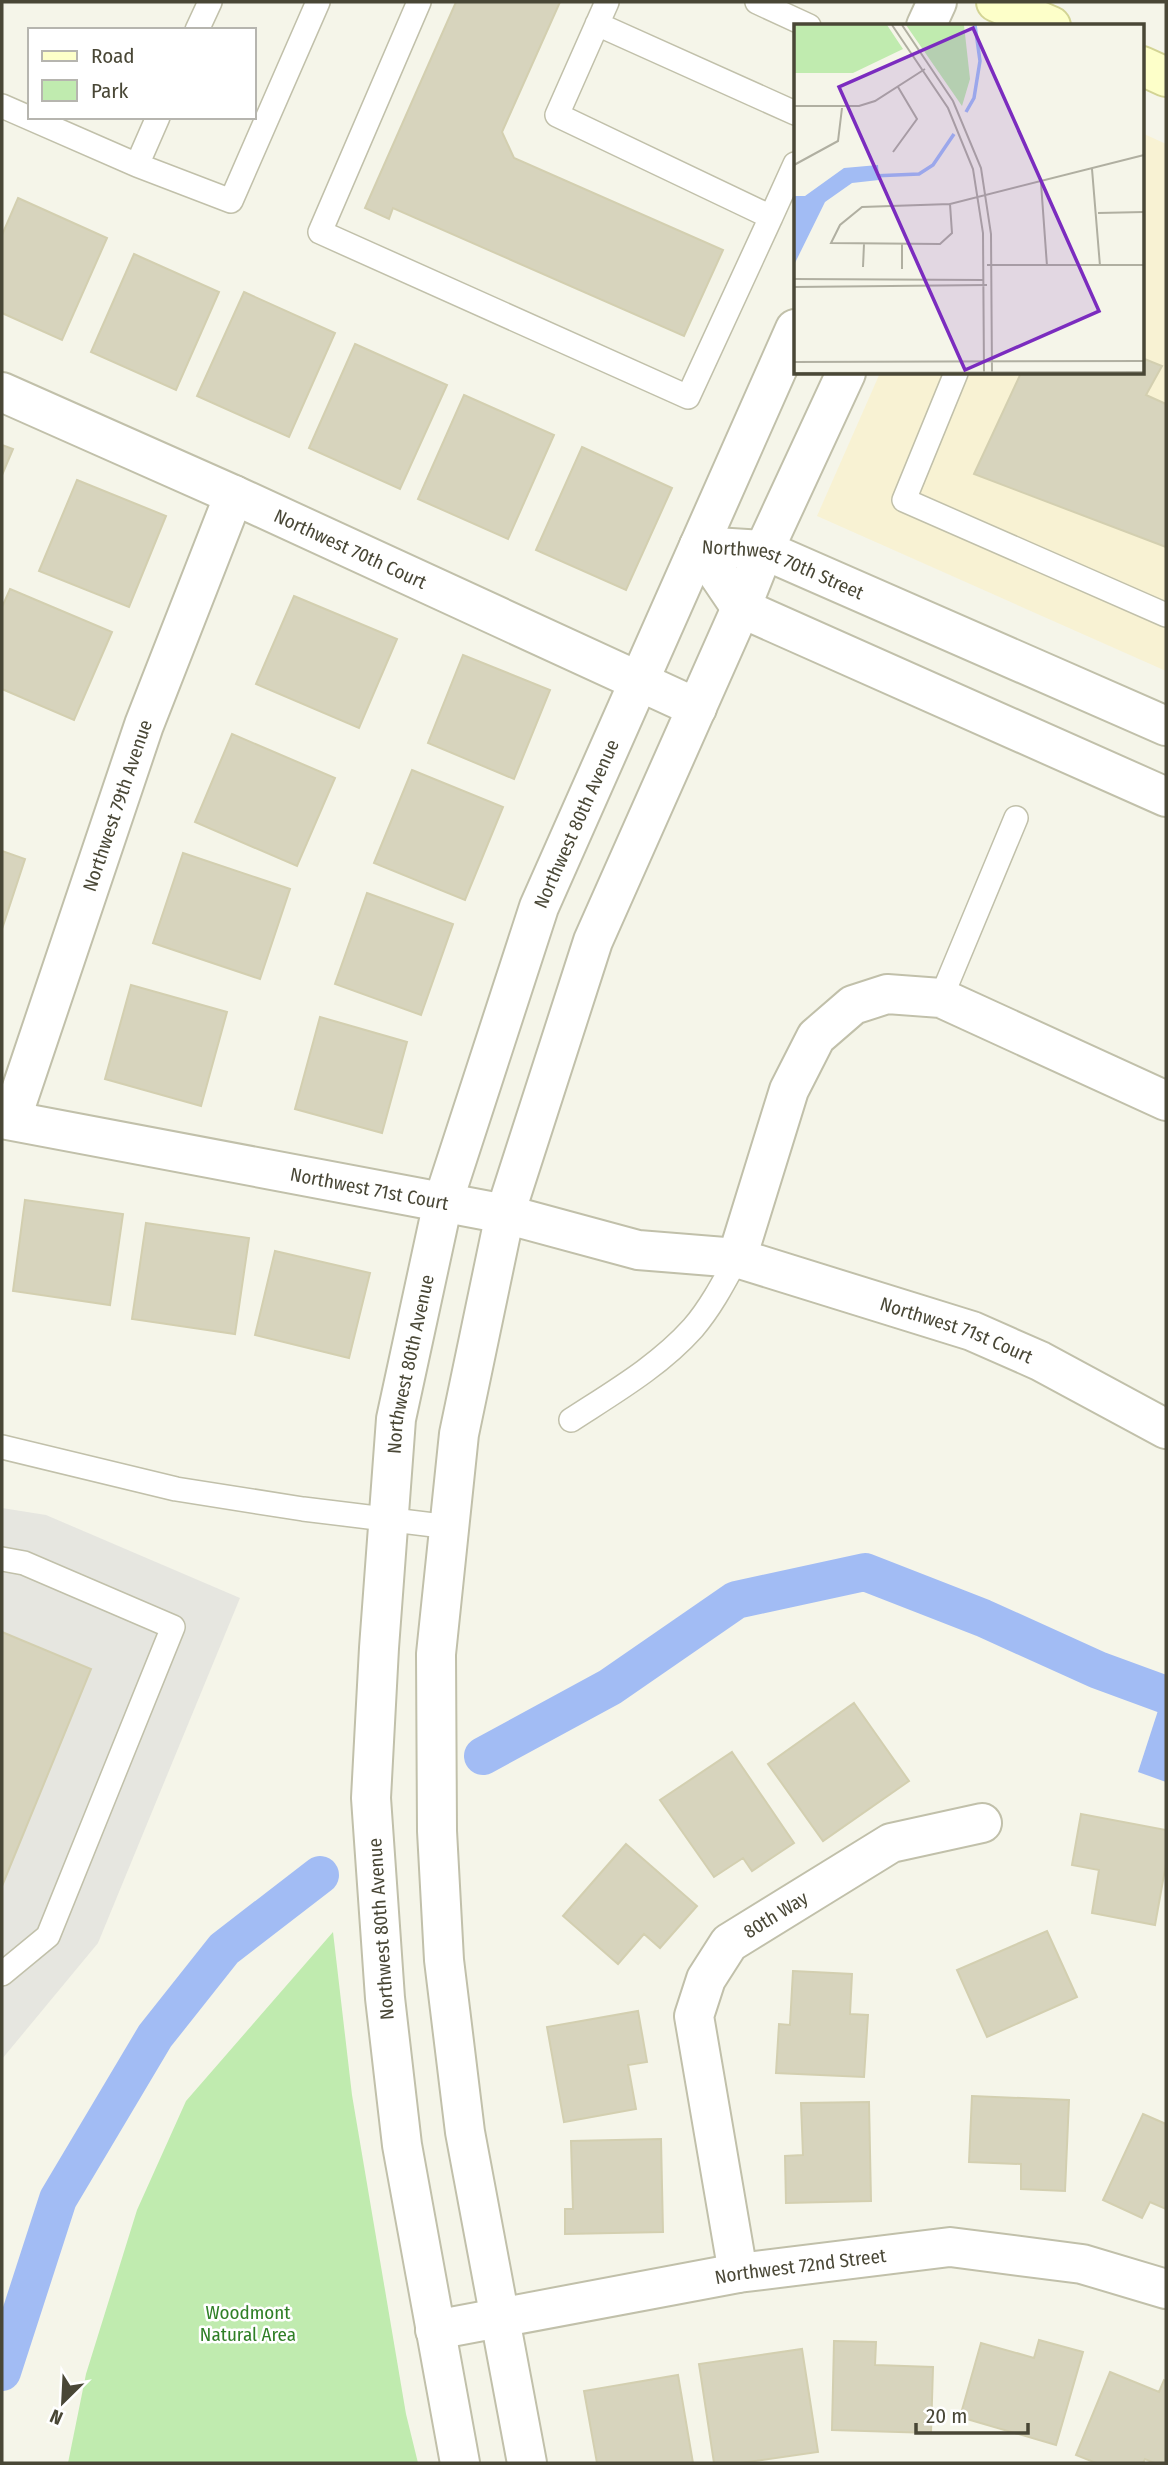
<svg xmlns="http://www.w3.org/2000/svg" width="1168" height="2465" viewBox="0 0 1168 2465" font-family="'Fira Sans Condensed',sans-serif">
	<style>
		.commercial { fill: #f8f2d3 }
		.green { fill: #c0ebaf }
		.parking { fill: #e6e6e0 }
		.water { fill: #a2bcf4 }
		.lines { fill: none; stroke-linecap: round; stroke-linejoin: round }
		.canal { stroke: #a2bcf4; stroke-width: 38 }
		.building { fill: #d7d4bd; stroke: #d3cfb0; stroke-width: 2 }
		.service-casing { stroke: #c1c0aa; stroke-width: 26 }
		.minor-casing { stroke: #c1c0aa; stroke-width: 42 }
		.tertiary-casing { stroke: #c1c0aa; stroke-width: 42 }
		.secondary-casing { stroke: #d3d494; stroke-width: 42 }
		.service { stroke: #fff; stroke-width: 23 }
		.minor { stroke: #fff; stroke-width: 38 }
		.tertiary { stroke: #fff; stroke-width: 38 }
		.secondary { stroke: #fdffc9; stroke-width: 38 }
		.labels { text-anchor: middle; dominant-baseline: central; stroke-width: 5; stroke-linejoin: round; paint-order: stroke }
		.street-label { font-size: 19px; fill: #494736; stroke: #fff }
		.park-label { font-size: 19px; fill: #2f7f26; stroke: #fff }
		.inset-river { fill: none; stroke: #a2bcf4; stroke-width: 3.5 }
		.inset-road { fill: none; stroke: #b0afa1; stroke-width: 2 }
		.view { fill: #7b2cbf; fill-opacity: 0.15; stroke: #7b2cbf; stroke-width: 3.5 }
		.inset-edge { fill: none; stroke: #494736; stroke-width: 3.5 }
	</style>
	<rect width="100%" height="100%" fill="#f5f5e9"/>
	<!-- commercial -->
	<path class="commercial" d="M1142,133L1166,144V671L817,516L880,373H1142Z"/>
	<!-- green -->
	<path class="green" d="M333,1932L352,2095L406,2414L418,2463H68L86,2374L137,2210L186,2101Z"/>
	<!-- parking -->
	<path class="parking" d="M2,1508L46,1515L240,1598L98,1943L2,2059Z"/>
	<!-- water -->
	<path class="water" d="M1166,1686V1782L1138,1772Z"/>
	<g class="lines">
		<!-- canal -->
		<path class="canal" d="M483,1756L610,1687L736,1600L865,1572L983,1618L1098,1670L1166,1695
			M2,2372L58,2199L155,2036L224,1949L320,1875"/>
	</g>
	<!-- building -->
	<path class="building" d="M456,2H560L502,132L514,158L723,250L684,336L393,208L389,219L365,208Z
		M18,198L107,238L62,340L2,313V235Z
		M134,254L219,292L176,390L91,352Z
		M244,292L335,333L289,437L197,396Z
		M355,344L447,385L400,489L309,448Z
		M1142,358L1162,366L1146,395L1166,404V547L974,474L1021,373H1142Z
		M464,395L554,435L508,539L418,499Z
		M2,445L13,449L2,475Z
		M582,447L672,488L626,590L536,550Z
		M77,480L166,516L129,607L39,571Z
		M10,589L112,632L74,720L2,689V607Z
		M294,596L397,639L359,728L256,684Z
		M463,655L550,690L514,779L428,743Z
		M232,734L335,778L297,866L195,822Z
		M412,770L503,807L465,900L374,863Z
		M2,851L25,859L2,929Z
		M183,853L290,889L260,979L153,943Z
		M367,893L453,924L421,1015L335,984Z
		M131,985L227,1012L201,1106L105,1079Z
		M320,1017L407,1042L382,1133L295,1109Z
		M25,1200L123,1214L110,1305L13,1291Z
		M146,1223L249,1238L235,1334L132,1319Z
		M275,1251L370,1273L349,1358L255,1335Z
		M2,1632L91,1669L2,1886Z
		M854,1703L909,1781L823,1841L768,1764Z
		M732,1752L794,1843L752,1871L743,1858L714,1877L660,1800Z
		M1081,1814L1166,1830V1864L1155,1925L1092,1913L1099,1870L1072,1865Z
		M626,1844L697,1906L660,1948L644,1934L618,1964L563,1916Z
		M1047,1931L1077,1997L987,2037L957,1970Z
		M793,1971L852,1974L850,2014L868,2015L864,2077L776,2073L779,2024L790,2025Z
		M638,2011L647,2062L628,2065L636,2109L564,2122L547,2027Z
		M972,2096L1069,2100L1065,2191L1021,2189V2164L969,2162Z
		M869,2102L871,2201L786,2203L785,2156L803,2155L801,2103Z
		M1143,2114L1166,2124V2209L1150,2202L1142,2218L1103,2200Z
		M661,2139L663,2232L565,2234V2209H573L571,2141Z
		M1039,2340L1083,2352L1056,2445L960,2417L981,2343L1034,2358Z
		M834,2341L876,2342L875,2365L933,2367L931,2433L832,2430Z
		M802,2349L818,2452L741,2463H714L699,2364Z
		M1110,2372L1159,2392L1164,2380L1166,2381V2463H1154L1145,2459L1143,2463H1096L1076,2455Z
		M678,2375L693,2463H597L584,2391Z"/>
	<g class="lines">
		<defs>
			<path id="service" d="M419,2L320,232L688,397L771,217
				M607,2L557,115L771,217L795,164
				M757,2L809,26
				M597,24L795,113
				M197,30L210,2
				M2,106L137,165L231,201L318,2
				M137,165L158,117
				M956,373L904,500L1166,615
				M941,998L1016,818
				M571,1420C614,1392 659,1366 693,1328C711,1307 724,1282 737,1258
				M2,1447L176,1489L303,1509L450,1527
				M2,1559L24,1563L173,1627L48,1936L2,1974"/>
			<g id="minor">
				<path id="s1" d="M2,392L234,495L697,708"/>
				<path id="s2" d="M2,1119L505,1214L638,1250L737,1258L972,1331L1040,1361L1166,1429"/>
				<path id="s3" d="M11,1120L144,725L234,495"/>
				<path d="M737,1258L789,1090L816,1037L853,1005L887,994L941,998L1166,1101"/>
				<path id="s4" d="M738,2273L694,2016L706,1979L729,1943L891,1843L982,1823"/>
				<path id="s5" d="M435,2330L738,2273L950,2247L1082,2264L1166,2289"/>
			</g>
			<g id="tertiary">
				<path d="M926,26L937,2"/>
				<path d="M699,546L741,608L1166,797"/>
				<path id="s6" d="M699,546L764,550L1166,726"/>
				<path id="s7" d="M460,2463L402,2145L385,1998L371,1798L379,1648L396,1419L443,1202L539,907L795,329"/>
				<path d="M527,2463L465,2132L444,1960L437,1831L436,1654L459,1434L505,1214L593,941L741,608L764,550L846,373"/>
			</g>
			<path id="secondary" d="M996,2L1051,26
				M1142,66L1166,77"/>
		</defs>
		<!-- service casing -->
		<use href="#service" class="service-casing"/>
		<!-- minor casing -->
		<use href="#minor" class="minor-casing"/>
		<!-- tertiary casing -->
		<use href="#tertiary" class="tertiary-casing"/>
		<!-- secondary casing -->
		<use href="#secondary" class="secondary-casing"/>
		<!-- service -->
		<use href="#service" class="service"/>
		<!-- minor -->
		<use href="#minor" class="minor"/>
		<!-- tertiary -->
		<use href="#tertiary" class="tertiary"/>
		<!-- secondary -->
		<use href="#secondary" class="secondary"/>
	</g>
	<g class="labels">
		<!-- street labels -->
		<g class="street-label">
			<text stroke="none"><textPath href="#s1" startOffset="382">Northwest 70th Court</textPath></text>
			<text stroke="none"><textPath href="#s6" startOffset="88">Northwest 70th Street</textPath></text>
			<text stroke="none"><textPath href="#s3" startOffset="332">Northwest 79th Avenue</textPath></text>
			<text stroke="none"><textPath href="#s7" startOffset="1675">Northwest 80th Avenue</textPath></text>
			<text stroke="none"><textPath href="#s2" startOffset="374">Northwest 71st Court</textPath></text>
			<text stroke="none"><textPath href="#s2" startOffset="980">Northwest 71st Court</textPath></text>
			<text stroke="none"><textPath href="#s7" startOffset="1108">Northwest 80th Avenue</textPath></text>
			<text stroke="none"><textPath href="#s4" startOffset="397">80th Way</textPath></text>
			<text transform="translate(381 1929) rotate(-94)">Northwest 80th Avenue</text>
			<text stroke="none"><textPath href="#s5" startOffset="371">Northwest 72nd Street</textPath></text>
		</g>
		<!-- park labels -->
		<g class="park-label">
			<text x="248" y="2312">Woodmont<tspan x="248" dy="22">Natural Area</tspan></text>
		</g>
	</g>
	<!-- overview -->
	<g transform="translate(794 24)">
		<rect width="350" height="350" fill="#f5f5e9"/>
		<path d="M0,1H93L109,25L59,49H0ZM112,1H170L176,55L168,82Z" fill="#c0ebaf"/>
		<path d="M84,141L85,156L58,159L31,178L0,241V172H11L50,144Z" fill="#a2bcf4"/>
		<path class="inset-river" d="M172,88L180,74L186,37L181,1M78,152L125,150L139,141L160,110"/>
		<path class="inset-road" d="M98,1L154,84L179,145L189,209L190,349M108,1L159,77L187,144L197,210L198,349M0,82H65L81,77L131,45M99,128L123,95L104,63M0,141L44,117L48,84M298,145L306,242M247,159L253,242M156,180L68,183L46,201L37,219L146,220L158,209L156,180L350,131M304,189L350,188M193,241H350M69,243L70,220M108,245V220M0,255L190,256M0,263L193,261M0,338L350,337M0,349L350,348"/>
		<path class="view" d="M179,4L305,287L171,346L45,63Z"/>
		<rect width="350" height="350" class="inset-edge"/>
	</g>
	<!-- border -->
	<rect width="1168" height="2465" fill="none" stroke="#494736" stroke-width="7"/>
	<!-- legend -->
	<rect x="28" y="28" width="228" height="91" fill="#ffffff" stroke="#b6b5af" stroke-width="2"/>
	<rect x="42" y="51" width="35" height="10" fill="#fdffc9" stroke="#b6b5af" stroke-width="2"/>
	<text x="91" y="63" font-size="21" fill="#494736">Road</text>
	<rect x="42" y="80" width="35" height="21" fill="#c0ebaf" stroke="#b6b5af" stroke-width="2"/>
	<text x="91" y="98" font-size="21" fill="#494736">Park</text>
	<!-- north arrow -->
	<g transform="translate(63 2402) rotate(204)" stroke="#ffffff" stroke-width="5" paint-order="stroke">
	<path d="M0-5L12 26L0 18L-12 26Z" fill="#494736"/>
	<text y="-10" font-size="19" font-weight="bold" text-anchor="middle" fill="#494736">N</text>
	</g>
	<!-- scale -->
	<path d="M916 2423v10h112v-10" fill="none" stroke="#494736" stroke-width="3.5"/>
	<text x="926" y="2423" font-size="21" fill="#494736" stroke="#ffffff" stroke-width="5" paint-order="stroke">20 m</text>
</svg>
